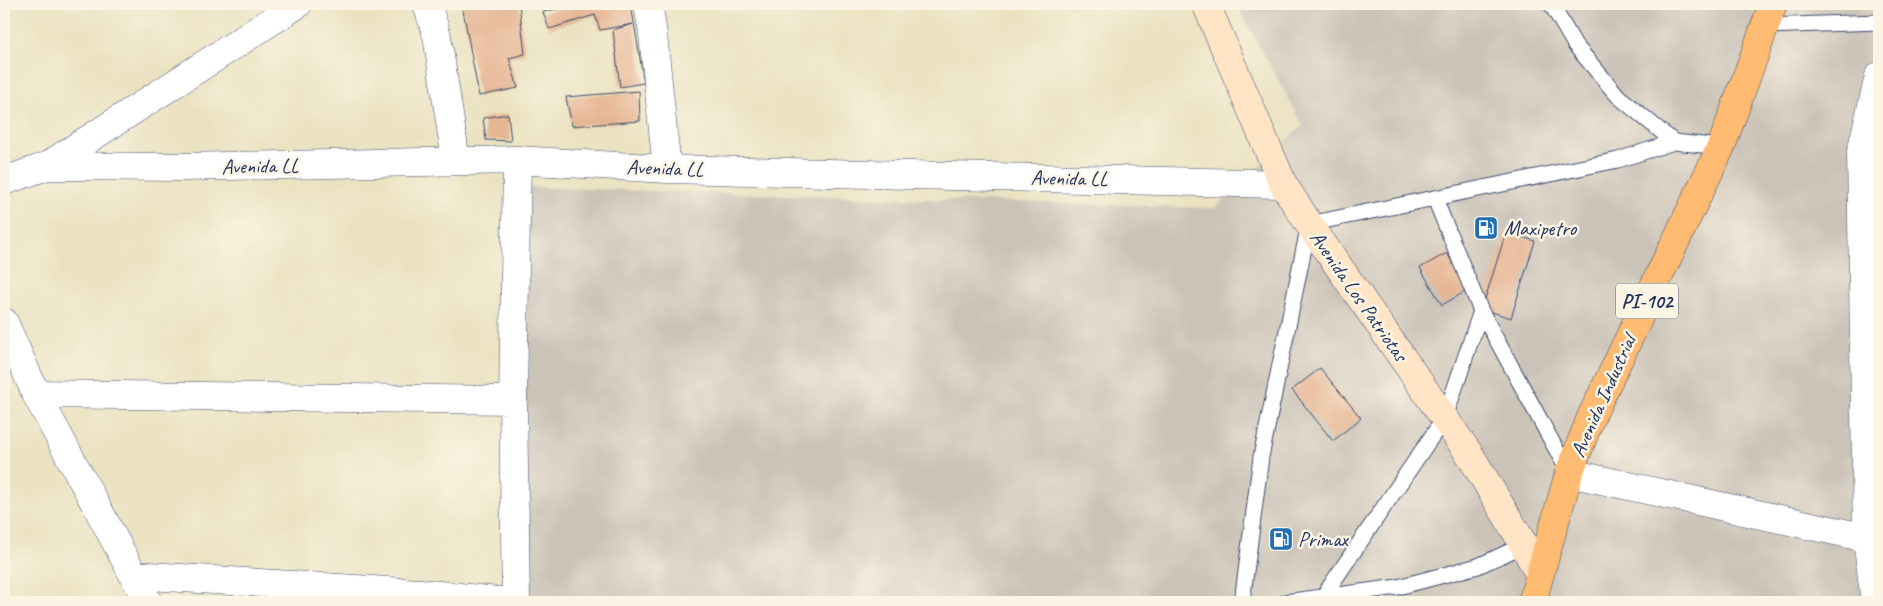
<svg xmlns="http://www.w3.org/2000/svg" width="1883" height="606" viewBox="0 0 1883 606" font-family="Caveat,sans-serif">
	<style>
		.industrial { fill: #cbc3b8 }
		.building { fill: #e6b694 }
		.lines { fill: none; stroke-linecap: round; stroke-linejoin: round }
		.lane-casing { stroke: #3a4a6d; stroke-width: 17 }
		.street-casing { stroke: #3a4a6d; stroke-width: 29 }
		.secondary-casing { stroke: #3a4a6d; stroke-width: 29 }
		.primary-casing { stroke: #3a4a6d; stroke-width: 29 }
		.lane { stroke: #fff; stroke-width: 15 }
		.street { stroke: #fff; stroke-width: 28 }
		.secondary { stroke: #ffe4c6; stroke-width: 28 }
		.primary { stroke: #febb71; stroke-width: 28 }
		.labels { text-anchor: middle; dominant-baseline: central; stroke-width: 5; stroke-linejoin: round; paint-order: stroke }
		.shield { fill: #fcf5e5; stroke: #5e6a86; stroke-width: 1 }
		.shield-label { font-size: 20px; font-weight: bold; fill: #1b2f5e }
		.street-label { font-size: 21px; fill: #1b2f5e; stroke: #fcf5e5 }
		.poi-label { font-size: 21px; fill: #1b2f5e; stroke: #fcf5e5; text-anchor: start }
	</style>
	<rect width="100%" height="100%" fill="#fcf5e5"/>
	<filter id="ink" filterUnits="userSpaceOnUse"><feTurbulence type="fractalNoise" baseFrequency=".02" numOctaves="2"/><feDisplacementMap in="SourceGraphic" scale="10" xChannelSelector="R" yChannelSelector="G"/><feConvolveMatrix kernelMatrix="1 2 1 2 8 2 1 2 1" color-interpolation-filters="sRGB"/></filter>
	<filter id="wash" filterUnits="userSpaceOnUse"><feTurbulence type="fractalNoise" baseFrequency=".0096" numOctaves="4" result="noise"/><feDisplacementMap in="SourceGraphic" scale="20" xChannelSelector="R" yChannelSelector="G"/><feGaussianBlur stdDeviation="1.12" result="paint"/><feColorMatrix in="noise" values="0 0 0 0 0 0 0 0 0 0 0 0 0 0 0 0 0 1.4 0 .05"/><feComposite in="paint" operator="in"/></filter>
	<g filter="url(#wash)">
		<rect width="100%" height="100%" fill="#eae2c0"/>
		<!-- industrial -->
		<path class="industrial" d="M1236,4H1879V602H524L525,187L1215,208L1303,125Z"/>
		<g id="blocks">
			<!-- building -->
			<path class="building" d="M469,4H519L525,54L509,58L518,88L479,96L462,5Z
				M580,4H631L644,83L620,87L613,30L633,24L600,30L595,15L549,29L543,12Z
				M639,91L640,121L572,126L566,97Z
				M508,114L511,141L486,140L483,118Z
				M1506,232L1535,241L1511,318L1482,309Z
				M1447,253L1468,290L1442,305L1420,268Z
				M1320,368L1361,418L1333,441L1292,390Z"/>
		</g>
	</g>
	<g filter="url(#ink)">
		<use href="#blocks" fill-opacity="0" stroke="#3a4a6d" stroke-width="1"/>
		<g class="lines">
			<defs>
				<path id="lane" d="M1551,4L1575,45L1618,96L1674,142L1721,147
					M1765,26L1879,22
					M1435,199L1481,311L1569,473
					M1322,598L1445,417L1481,311
					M1242,602L1261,457L1309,224L1618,160L1674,142
					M1285,602L1398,587L1478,566L1524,545"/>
				<path id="street" d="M427,4L437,36L456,161
					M648,4L653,34L667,169
					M47,166L183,167L517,160L667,169L1283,184
					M4,181L47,166L298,4
					M4,322L36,394L148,602
					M36,394L513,400
					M1569,473L1867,538
					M133,575L420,593L508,602
					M516,602L513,400L517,160
					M1875,602L1867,538L1861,152L1879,76"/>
				<path id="secondary" d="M1206,4L1283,184L1309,224L1470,455L1524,545L1539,574"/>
				<path id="primary" d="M1532,602L1569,473L1591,417L1721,147L1773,4"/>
			</defs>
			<!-- lane casing -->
			<use href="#lane" class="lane-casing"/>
			<!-- street casing -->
			<use href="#street" class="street-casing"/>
			<!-- secondary casing -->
			<use href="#secondary" class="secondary-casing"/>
			<!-- primary casing -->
			<use href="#primary" class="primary-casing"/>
			<!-- lane -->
			<use href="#lane" class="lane"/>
			<!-- street -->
			<use href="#street" class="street"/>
			<!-- secondary -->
			<use href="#secondary" class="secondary"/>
			<!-- primary -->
			<use href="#primary" class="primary"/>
		</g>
	</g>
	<!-- icons -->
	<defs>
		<symbol id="fuel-square" viewBox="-11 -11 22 22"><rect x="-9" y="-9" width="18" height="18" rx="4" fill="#1f6fb2" stroke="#fcf5e5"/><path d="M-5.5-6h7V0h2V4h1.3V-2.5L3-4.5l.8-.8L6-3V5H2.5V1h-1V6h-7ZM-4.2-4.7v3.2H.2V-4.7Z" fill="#fff"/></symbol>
	</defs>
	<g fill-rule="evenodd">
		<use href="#fuel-square" x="1472" y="214" width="28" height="28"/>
		<use href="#fuel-square" x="1267" y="525" width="28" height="28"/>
	</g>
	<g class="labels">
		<!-- shield labels -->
		<rect class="shield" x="1616" y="283.5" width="62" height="35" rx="4"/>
		<g class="shield-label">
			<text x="1647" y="301">PI-102</text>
		</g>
		<!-- street labels -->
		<g class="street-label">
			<text transform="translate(260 166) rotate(-1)">Avenida LL</text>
			<text transform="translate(665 168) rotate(2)">Avenida LL</text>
			<text transform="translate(1069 178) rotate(1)">Avenida LL</text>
			<text transform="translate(1359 296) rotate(55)">Avenida Los Patriotas</text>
			<text transform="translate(1603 396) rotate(-66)">Avenida Industrial</text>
		</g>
		<!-- poi labels -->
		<g class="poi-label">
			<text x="1504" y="228">Maxipetro</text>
			<text x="1298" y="539">Primax</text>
		</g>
	</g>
	<!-- margin -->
	<rect width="1883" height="606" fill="none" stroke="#fcf5e5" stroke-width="20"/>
</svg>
